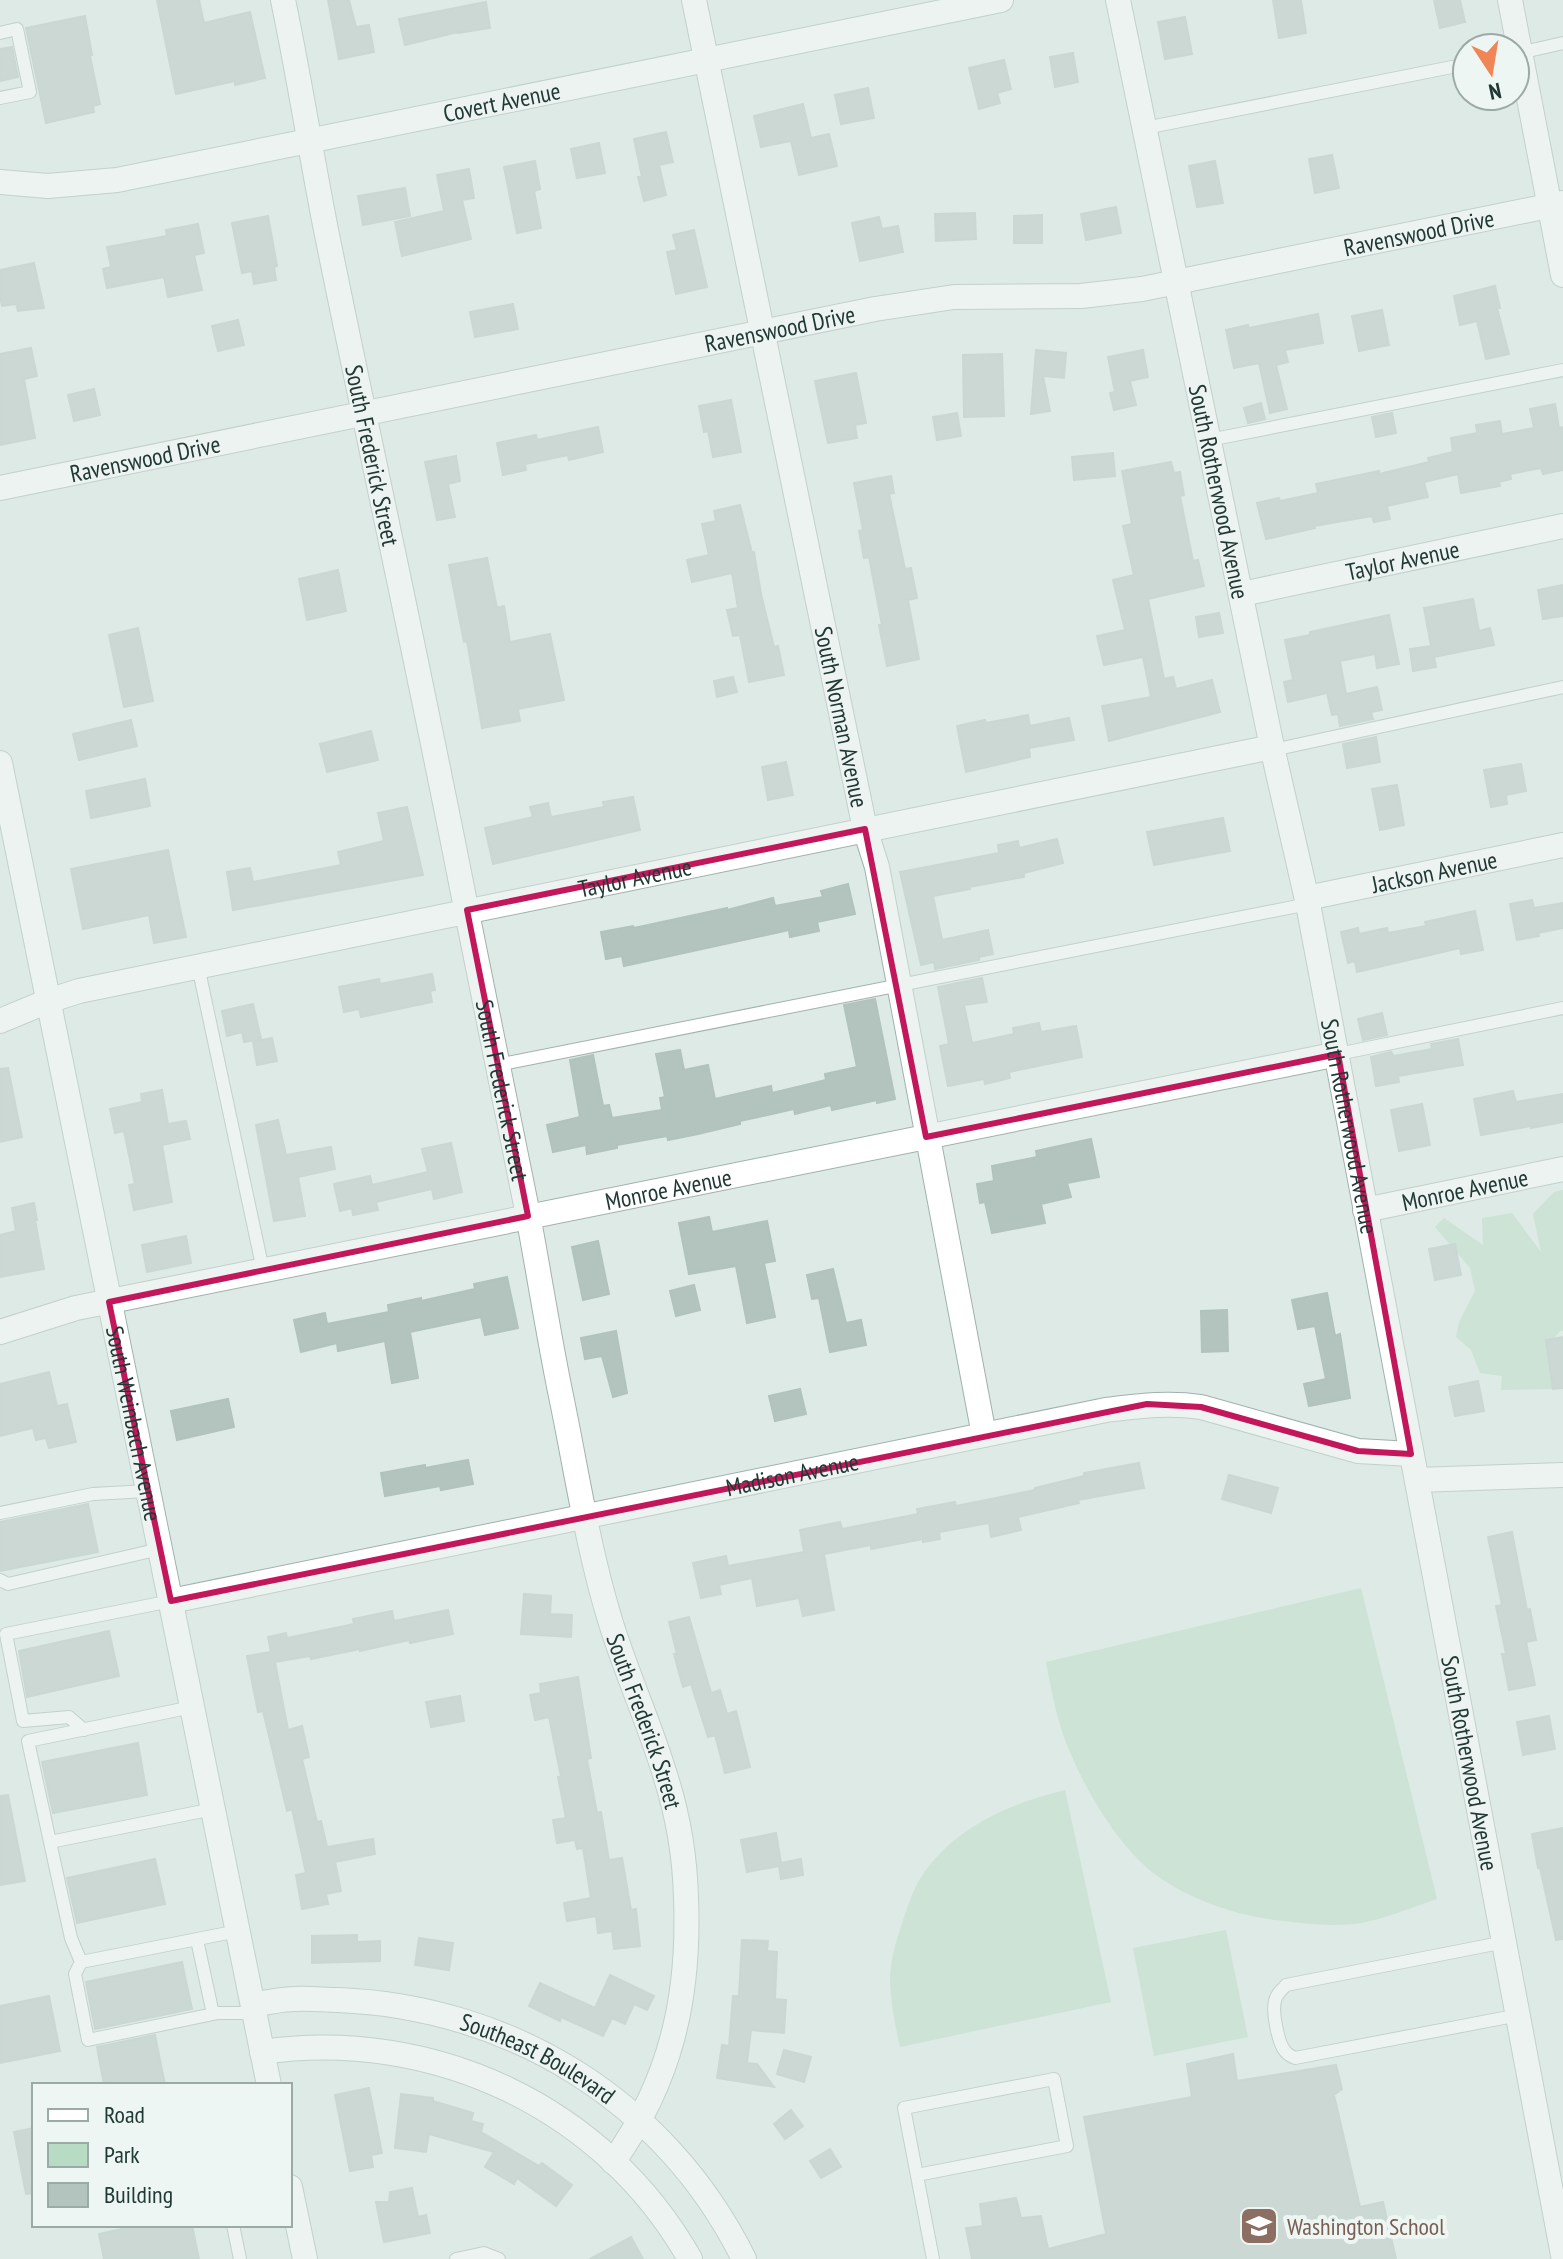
<svg xmlns="http://www.w3.org/2000/svg" width="1563" height="2259" viewBox="0 0 1563 2259" font-family="'PT Sans Narrow',sans-serif">
	<style>
		.green { fill: #b7dbc3 }
		.building { fill: #b3c4be; stroke: #b1c3bc; stroke-width: 2 }
		.lines { fill: none; stroke-linecap: round; stroke-linejoin: round }
		.lane-casing { stroke: #a1b1ac; stroke-width: 14 }
		.street-casing { stroke: #a1b1ac; stroke-width: 26 }
		.secondary-casing { stroke: #9db5ae; stroke-width: 26 }
		.lane { stroke: #fff; stroke-width: 12 }
		.street { stroke: #fff; stroke-width: 24 }
		.secondary { stroke: #fff; stroke-width: 24 }
		.marked { fill: none; stroke: #c2185b; stroke-width: 6; stroke-linejoin: round }
		.labels { text-anchor: middle; dominant-baseline: central; stroke-width: 8; stroke-linejoin: round; paint-order: stroke }
		.street-label { font-size: 24px; fill: #203934; stroke: #eef6f3 }
		.education-label { font-size: 24px; fill: #785e54; stroke: #eef6f3; text-anchor: start }
	</style>
	<rect width="100%" height="100%" fill="#deeae5"/>
	<!-- green -->
	<path class="green" d="M1563,1190V1331H1560L1547,1347L1553,1389L1501,1390L1502,1376L1480,1373L1471,1350L1456,1337L1459,1322L1475,1291L1470,1268L1435,1227L1444,1218L1483,1245L1482,1218L1512,1213L1541,1252L1533,1214L1554,1192Z
		M1361,1588L1437,1899C1413,1907 1379,1921 1355,1924C1328,1927 1302,1923 1276,1920C1232,1914 1187,1899 1152,1872C1114,1841 1082,1784 1065,1740C1056,1715 1051,1688 1046,1662Z
		M1065,1790L1111,2002L900,2047C895,2025 891,2004 890,1981C890,1963 895,1944 901,1927C906,1911 912,1891 922,1876C954,1827 1011,1803 1065,1790Z
		M1226,1930L1248,2037L1154,2056L1133,1948Z"/>
	<!-- building -->
	<path class="building" d="M157,0H199L204,23L250,12L265,78L235,85V81L176,94Z
		M328,0H349L356,27L369,25L374,52L339,59Z
		M1273,0H1301L1306,33L1279,38Z
		M1434,0H1460L1465,22L1440,28Z
		M486,2L490,28L458,33V32L405,45L399,19Z
		M85,16L92,55L90,56L100,104L93,106L94,112L46,123L26,28Z
		M1185,17L1192,54L1165,59L1158,22Z
		M12,47L18,77L0,81V49Z
		M1073,53L1078,82L1055,87L1050,57Z
		M1004,60L1011,89L997,93L1000,103L979,109L969,68Z
		M868,88L874,118L841,124L835,95Z
		M803,104L811,138L829,134L837,166L799,175L791,141L761,147L754,116Z
		M666,132L673,162L659,165L666,195L644,201L638,177H642L634,139Z
		M599,143L605,173L577,178L571,149Z
		M1332,155L1339,188L1315,193L1309,159Z
		M535,161L540,189L534,191L541,228L517,233L504,167Z
		M1215,161L1223,203L1197,207L1189,166Z
		M469,169L474,198L462,200L471,239L402,256L395,222L444,211L437,175Z
		M405,188L410,216L363,225L358,196Z
		M1116,207L1121,233L1086,240L1081,214Z
		M975,213L976,239L936,241L935,214Z
		M1042,215V243H1014V216Z
		M268,216L277,266L274,267L276,280L254,284L252,271L242,273L232,223Z
		M879,217L882,229L898,226L903,252L860,261L852,223Z
		M198,224L204,253L194,255L202,290L168,297L164,277L107,288L103,269L111,267L107,247L167,236L166,230Z
		M694,230L707,287L676,294L667,252L677,250L673,235Z
		M34,263L44,308L18,311L16,304L2,306L0,297V270Z
		M1495,286L1500,308H1497L1509,354L1486,359L1477,321L1460,325L1454,296Z
		M513,304L518,329L475,337L470,312Z
		M1382,310L1389,345L1359,351L1352,316Z
		M1318,314L1323,343L1285,350L1288,362L1276,365L1287,409L1270,413L1259,363L1234,368L1226,330L1248,325L1249,328Z
		M238,320L244,345L218,351L212,326Z
		M31,348L37,376L24,379L35,438L0,445V354Z
		M1036,350L1066,353L1064,378L1043,376L1050,411L1031,414Z
		M1143,350L1148,377L1130,381L1136,405L1114,410L1110,393L1115,392L1108,357Z
		M1002,354L1004,416L964,417L963,355Z
		M856,373L866,423L855,425L857,438L828,443L815,381Z
		M94,389L100,415L74,421L68,395Z
		M731,400L741,452L713,457L708,431L704,432L699,406Z
		M1261,403L1265,419L1248,423L1244,408Z
		M1555,404L1559,428L1563,427V470L1543,474L1541,468L1510,474L1511,479L1499,482L1500,486L1461,493L1458,474L1424,482L1428,497L1387,506L1390,519L1374,522L1372,516L1314,526L1315,528L1266,539L1257,503L1279,498L1280,501L1318,493L1316,484L1379,471V474L1429,462L1428,458L1453,452L1451,438L1477,433L1476,425L1500,421L1502,434L1534,428L1530,409Z
		M957,413L961,436L937,440L933,417Z
		M1392,413L1396,433L1376,437L1372,417Z
		M598,427L603,452L569,460L568,455L525,464L526,470L503,475L497,443L536,435L537,440Z
		M1113,453L1115,476L1074,480L1072,457Z
		M456,456L460,481L448,484L455,517L437,520L425,462Z
		M1171,462L1174,473L1180,472L1184,495L1180,496L1193,561L1198,560L1204,586L1148,599L1164,679L1173,677L1176,689L1212,680L1220,712L1109,741L1102,706L1151,697L1143,657L1104,665L1097,636L1125,630L1113,580L1134,575L1123,526L1132,524L1122,471Z
		M891,476L894,493L889,494L905,569L911,568L917,598L908,600L919,659L887,666L879,625H882L869,557L864,558L859,531L863,530L854,483Z
		M740,505L752,553L754,552L761,594L774,647L778,646L784,675L749,682L740,635L733,636L727,610L738,608L732,573L692,582L687,560L709,555L702,524L716,521L714,511Z
		M487,558L497,608L504,606L510,642L550,634L564,700L518,709L520,721L482,728L467,641L464,642L449,565Z
		M338,570L346,611L307,620L299,579Z
		M1563,585V616L1543,619L1538,590Z
		M1473,599L1479,631L1490,628L1494,645L1434,657L1436,667L1413,671L1410,649L1431,646L1424,608Z
		M1219,613L1223,633L1199,637L1196,617Z
		M1389,615L1399,664L1377,668L1375,654L1340,661L1346,694L1377,687L1382,710L1371,712L1373,719L1340,726L1338,714L1332,715L1327,693L1288,702L1284,682L1293,680L1285,640L1310,635V632Z
		M138,628L153,701L124,707L109,635Z
		M733,677L737,692L717,697L714,681Z
		M1028,715L1030,726L1069,718L1074,740L1029,748L1030,757L966,772L957,726L985,720L986,723Z
		M131,720L137,746L79,760L73,734Z
		M371,731L378,760L327,772L320,744Z
		M1376,737L1380,762L1347,768L1343,744Z
		M786,762L793,795L768,800L762,767Z
		M1521,764L1526,791L1506,795L1507,804L1491,807L1484,770Z
		M145,779L150,806L91,818L86,791Z
		M1397,785L1404,825L1380,830L1372,789Z
		M633,797L640,830L493,864L485,828L533,817L530,807L548,803L551,817L604,807L603,802Z
		M407,807L423,875L233,910L227,872L250,868L253,882L341,865L338,852L384,841L378,813Z
		M1223,818L1230,851L1154,865L1147,832Z
		M1057,839L1063,863L1024,873V877L969,887L970,889L933,896L942,940L988,930L993,954L979,957V960L935,969L934,962L921,965L900,872L999,853L998,845L1018,841L1019,848Z
		M168,850L186,937L154,943L149,915L83,929L71,869Z
		M848,884L855,914L817,922L819,931L790,937L789,930L624,966L622,956L606,959L601,932L633,926L634,928L727,908V910L773,898L775,906L823,897L821,891Z
		M1532,900L1534,908L1563,903V928L1538,933L1539,936L1517,940L1510,904Z
		M1475,911L1483,950L1461,954L1460,948L1357,972L1355,961L1348,963L1341,932L1358,928L1359,934L1387,928L1388,933L1426,926L1425,922Z
		M432,974L435,990L430,991L432,1002L361,1017L359,1009L344,1012L339,987L379,979L380,984Z
		M982,978L987,1002L964,1005L972,1043L1014,1034L1013,1028L1039,1023L1041,1032L1076,1026L1082,1057L1009,1072L1010,1078L985,1084L984,1079L948,1086L940,1046L949,1044L938,987Z
		M875,999L895,1099L877,1103V1100L832,1110L831,1105L795,1114L794,1109L740,1121V1124L698,1134L668,1140L667,1136L617,1145V1148L587,1154L586,1145L553,1152L547,1125L580,1117L570,1060L593,1055L603,1106L609,1105L612,1118L662,1110L660,1098L665,1097L656,1054L680,1050L684,1070L708,1065L715,1099L771,1086L772,1093L826,1080L825,1074L857,1067L844,1005Z
		M253,1004L261,1039L244,1042L242,1032L227,1036L222,1011Z
		M1382,1013L1387,1035L1363,1040L1358,1019Z
		M272,1038L277,1061L257,1065L253,1042Z
		M1458,1039L1463,1065L1398,1076L1399,1082L1376,1086L1371,1057L1391,1052L1394,1056L1432,1049L1431,1044Z
		M8,1068L22,1137L0,1142V1069Z
		M162,1090L168,1124L186,1121L190,1139L162,1145L172,1202L134,1210L129,1185L135,1184L124,1131L115,1133L110,1109L142,1102L141,1094Z
		M1513,1091L1516,1102L1563,1094V1122L1531,1128V1126L1481,1135L1474,1099Z
		M1422,1104L1430,1145L1399,1151L1391,1110Z
		M278,1120L286,1155L331,1147L335,1169L298,1177L305,1216L274,1221L256,1125Z
		M1091,1139L1099,1177L1067,1183L1071,1197L1041,1204L1045,1223L992,1233L985,1202L980,1203L977,1184L994,1181L992,1166L1037,1157L1036,1151Z
		M451,1143L462,1192L434,1199L432,1189L376,1202L378,1210L353,1215L352,1208L340,1211L334,1184L370,1176L372,1185L428,1172L422,1149Z
		M34,1203L37,1220H35L44,1269L0,1277V1235L16,1231L12,1208Z
		M709,1217L712,1232L767,1221L775,1261L764,1263L775,1317L747,1323L736,1266L689,1274L679,1223Z
		M186,1236L191,1263L147,1272L142,1245Z
		M598,1241L609,1294L583,1300L572,1247Z
		M1455,1244L1461,1275L1435,1280L1429,1249Z
		M833,1269L846,1323L861,1320L866,1345L830,1352L819,1298L812,1299L807,1275Z
		M507,1277L518,1328L485,1335L481,1317L410,1332L418,1378L392,1383L385,1341L338,1351L337,1343L301,1352L294,1320L325,1313L327,1324L389,1312L388,1305L421,1298V1301L475,1289L474,1284Z
		M694,1285L700,1310L676,1316L670,1291Z
		M1327,1293L1335,1336L1340,1334L1350,1398L1309,1406L1304,1384L1326,1379L1315,1326L1298,1329L1292,1300Z
		M1227,1310L1228,1351L1202,1352L1201,1311Z
		M616,1331L627,1393L613,1397L602,1356L585,1359L581,1338Z
		M1563,1337V1388L1553,1389L1546,1340Z
		M49,1372L57,1406L67,1404L76,1442L49,1448L46,1438L36,1440L33,1428L0,1436V1384Z
		M1478,1381L1484,1411L1455,1416L1449,1387Z
		M800,1389L806,1414L775,1421L769,1396Z
		M228,1399L234,1427L177,1440L171,1411Z
		M468,1460L473,1484L441,1490L440,1486L385,1496L381,1473L425,1465V1468Z
		M1139,1463L1144,1488L1078,1500L1079,1503L1018,1517L1021,1530L991,1537L989,1523L939,1532L940,1539L923,1542V1539L871,1549V1545L824,1554L834,1610L803,1616L799,1598L757,1606L752,1578L719,1585L721,1594L701,1598L693,1563L726,1556L728,1566L804,1552L800,1530L840,1522L842,1529L918,1514L917,1509L955,1502L956,1506L1035,1490V1488L1084,1476V1473Z
		M1229,1475L1278,1488L1271,1513L1222,1499Z
		M88,1504L98,1552L0,1571V1522Z
		M1512,1532L1527,1610L1530,1609L1536,1640L1526,1642L1535,1685L1509,1690L1502,1654H1506L1496,1606L1502,1605L1488,1537Z
		M524,1594L551,1596L550,1614L572,1615L571,1637L521,1634Z
		M448,1610L453,1634L410,1643L409,1640L360,1651V1649L311,1659L310,1656L275,1662L288,1730L302,1726L309,1757L302,1759L317,1822L321,1821L327,1847L373,1839L375,1854L335,1862L341,1891L326,1894L328,1904L302,1909L296,1875L306,1873L292,1809L287,1811L263,1711L258,1712L247,1656L271,1652L268,1637L286,1633L287,1638L354,1624L353,1619L392,1611L394,1621Z
		M689,1617L711,1693L720,1690L727,1714L736,1711L750,1767L725,1773L715,1735L708,1737L691,1684L683,1687L674,1654H677L669,1622Z
		M109,1631L119,1676L27,1697L19,1651Z
		M578,1677L591,1758L587,1759L597,1813L601,1812L609,1860L622,1858L631,1910L636,1909L640,1946L614,1949L612,1931L598,1933L596,1916L567,1921L564,1903L591,1898L583,1848L577,1849L575,1840L557,1843L553,1820L566,1818L558,1777H561L549,1717L535,1720L530,1695L541,1693L540,1684Z
		M460,1696L464,1721L431,1727L426,1702Z
		M1549,1716L1555,1749L1523,1755L1517,1722Z
		M138,1743L147,1795L53,1813L42,1762Z
		M8,1795L25,1881L0,1885V1796Z
		M1563,1828V1939L1556,1940L1540,1868H1538L1532,1834Z
		M776,1833L781,1863L801,1859L803,1875L781,1879L779,1866L747,1872L741,1840Z
		M155,1859L165,1904L77,1923L67,1878Z
		M357,1935V1942L380,1941V1961L312,1963V1936Z
		M419,1938L453,1943L449,1970L415,1965Z
		M742,1940L768,1941L767,1951L777,1952L775,1999L786,2000L784,2033L751,2030L747,2063L757,2064L774,2087L717,2078L722,2045L729,2046L733,1996H739Z
		M182,1962L192,2009L95,2029L86,1982Z
		M610,1975L654,1996L647,2010L634,2004L625,2024L612,2018L603,2036L561,2017L560,2021L529,2006L540,1983L595,2008Z
		M49,1996L60,2051L0,2063V2006Z
		M155,2035L165,2085H104L97,2047Z
		M784,2050L811,2057L804,2082L777,2074Z
		M1233,2054L1237,2081L1336,2065L1342,2089L1334,2095L1360,2207L1383,2202L1396,2259H972L966,2228L983,2226L980,2204L1016,2198L1021,2218L1041,2216L1048,2249L1106,2234L1084,2117L1192,2097L1187,2064Z
		M369,2088L382,2153L371,2155L373,2167L350,2171L335,2095Z
		M401,2094L433,2098V2101L473,2113L471,2121L483,2124L481,2132L539,2166L542,2163L572,2185L556,2206L517,2178L514,2184L485,2167L494,2152L429,2134L426,2152L395,2148Z
		M791,2110L803,2126L785,2139L774,2124Z
		M34,2128V2193L26,2194L14,2132Z
		M830,2149L841,2167L821,2178L810,2161Z
		M412,2188L418,2217L426,2215L430,2233L384,2242L376,2202H389L390,2192Z
		M140,2225H192L199,2259H104L99,2234Z
		M631,2237L643,2259H590Z"/>
	<g class="lines">
		<defs>
			<path id="lane" d="M0,33L17,29L30,92L0,98
				M1519,53L1563,43
				M1145,128L1467,64
				M1209,440L1563,370
				M1273,750L1563,687
				M198,966L263,1270
				M1338,1054L1563,1008
				M497,1065L1308,904
				M0,1513L93,1494L148,1491
				M0,1580L8,1584L160,1549
				M84,1730L69,1717L23,1721L6,1634L171,1601
				M213,1809L50,1842L71,1938L81,1962L75,1974L88,2040L218,2013H254
				M50,1842L28,1741L192,1707
				M197,1940L213,2014
				M1505,1942L1286,1985C1282,1990 1276,1994 1275,2001C1272,2011 1278,2043 1285,2051C1288,2055 1291,2056 1295,2058L1519,2015
				M81,1962L238,1931
				M917,2175L1067,2146L1054,2079L904,2108L933,2259
				M233,2225L240,2259
				M456,2259L484,2253L499,2259"/>
			<g id="street">
				<path id="s1" d="M283,0C299,76 311,154 326,230C372,457 422,682 466,908C486,1011 508,1113 528,1215C539,1274 548,1332 560,1391C576,1467 587,1545 610,1620C626,1673 650,1724 666,1778C678,1816 685,1858 686,1898C690,1997 671,2081 613,2162"/>
				<path id="s2" d="M694,0L865,829L877,867L984,1435"/>
				<path id="s3" d="M1118,0L1272,747L1308,904L1563,2255"/>
				<path d="M1510,0L1563,275"/>
				<path id="s4" d="M0,488L875,309L954,297L1081,296L1142,289L1563,203"/>
				<path id="s5" d="M1242,594L1563,526"/>
				<path id="s6" d="M1307,898L1563,845"/>
				<path id="s7" d="M0,1021L48,1001L79,991L1272,747"/>
				<path id="s8" d="M1365,1210L1563,1169"/>
				<path id="s9" d="M0,1332L76,1308L1338,1054"/>
				<path d="M1417,1480L1563,1475"/>
				<path id="s10" d="M171,1601L1106,1410C1139,1406 1168,1402 1201,1407L1358,1451L1411,1454"/>
				<path id="s11" d="M253,2004C267,2003 281,1999 295,1999C309,1998 324,2000 338,2000C512,2007 666,2102 744,2259"/>
				<path d="M262,2052C433,2027 605,2108 690,2259"/>
			</g>
			<g id="secondary">
				<path id="s12" d="M0,182L48,186L117,180L1001,0"/>
				<path id="s13" d="M0,763L269,2085"/>
				<path d="M290,2187L305,2259"/>
			</g>
		</defs>
		<!-- lane casing -->
		<use href="#lane" class="lane-casing"/>
		<!-- street casing -->
		<use href="#street" class="street-casing"/>
		<!-- secondary casing -->
		<use href="#secondary" class="secondary-casing"/>
		<!-- lane -->
		<use href="#lane" class="lane"/>
		<!-- street -->
		<use href="#street" class="street"/>
		<!-- secondary -->
		<use href="#secondary" class="secondary"/>
	</g>
	<!-- marked area -->
	<path d="M0 0H1563V2259H0ZM865,829L926,1137L1338,1054L1411,1454L1358,1451L1201,1407L1147,1404L171,1601L109,1302L528,1216L467,910Z" fill="#deeae5" fill-opacity=".55" fill-rule="evenodd"/>
	<path class="marked" d="M865,829L926,1137L1338,1054L1411,1454L1358,1451L1201,1407L1147,1404L171,1601L109,1302L528,1216L467,910Z"/>
	<!-- icons -->
	<defs>
		<symbol id="school-square" viewBox="-11 -11 22 22"><rect x="-9" y="-9" width="18" height="18" rx="4" fill="#8d6e63" stroke="#eef6f3"/><path d="M0-5L7-2L0 1L-7-2ZM-4 1L0 2.5L4 1V4Q0 6-4 4Z" fill="#fff"/></symbol>
	</defs>
	<g fill-rule="evenodd">
		<use href="#school-square" x="1237" y="2204" width="44" height="44"/>
	</g>
	<g class="labels">
		<!-- street labels -->
		<g class="street-label">
			<text stroke="none"><textPath href="#s12" startOffset="510">Covert Avenue</textPath></text>
			<text stroke="none"><textPath href="#s4" startOffset="1444">Ravenswood Drive</textPath></text>
			<text stroke="none"><textPath href="#s4" startOffset="796">Ravenswood Drive</textPath></text>
			<text stroke="none"><textPath href="#s1" startOffset="464">South Frederick Street</textPath></text>
			<text stroke="none"><textPath href="#s4" startOffset="148">Ravenswood Drive</textPath></text>
			<text stroke="none"><textPath href="#s3" startOffset="502">South Rotherwood Avenue</textPath></text>
			<text stroke="none"><textPath href="#s5" startOffset="164">Taylor Avenue</textPath></text>
			<text stroke="none"><textPath href="#s2" startOffset="732">South Norman Avenue</textPath></text>
			<text stroke="none"><textPath href="#s6" startOffset="130">Jackson Avenue</textPath></text>
			<text stroke="none"><textPath href="#s7" startOffset="652">Taylor Avenue</textPath></text>
			<text stroke="none"><textPath href="#s1" startOffset="1112">South Frederick Street</textPath></text>
			<text stroke="none"><textPath href="#s3" startOffset="1150">South Rotherwood Avenue</textPath></text>
			<text stroke="none"><textPath href="#s9" startOffset="684">Monroe Avenue</textPath></text>
			<text stroke="none"><textPath href="#s8" startOffset="102">Monroe Avenue</textPath></text>
			<text stroke="none"><textPath href="#s13" startOffset="674">South Weinbach Avenue</textPath></text>
			<text stroke="none"><textPath href="#s10" startOffset="634">Madison Avenue</textPath></text>
			<text stroke="none"><textPath href="#s1" startOffset="1760">South Frederick Street</textPath></text>
			<text stroke="none"><textPath href="#s3" startOffset="1798">South Rotherwood Avenue</textPath></text>
			<text stroke="none"><textPath href="#s11" startOffset="296">Southeast Boulevard</textPath></text>
		</g>
		<!-- education labels -->
		<g class="education-label">
			<text x="1287" y="2226">Washington School</text>
		</g>
	</g>
	<!-- legend -->
	<rect x="32" y="2083" width="260" height="144" fill="#eef6f3" stroke="#9caaa7" stroke-width="2"/>
	<rect x="48" y="2109" width="40" height="12" fill="#ffffff" stroke="#9caaa7" stroke-width="2"/>
	<text x="104" y="2123" font-size="24" fill="#203934">Road</text>
	<rect x="48" y="2143" width="40" height="24" fill="#b7dbc3" stroke="#9caaa7" stroke-width="2"/>
	<text x="104" y="2163" font-size="24" fill="#203934">Park</text>
	<rect x="48" y="2183" width="40" height="24" fill="#b3c4be" stroke="#9caaa7" stroke-width="2"/>
	<text x="104" y="2203" font-size="24" fill="#203934">Building</text>
	<!-- north arrow -->
	<g transform="translate(1491 72) rotate(168)"><circle r="38" fill="#eef6f3" stroke="#9caaa7" stroke-width="2"/>
	<path d="M0-6L14 30L0 20L-14 30Z" fill="#f08555"/>
	<text y="-12" font-size="22" font-weight="bold" text-anchor="middle" fill="#203934">N</text>
	</g>
</svg>
